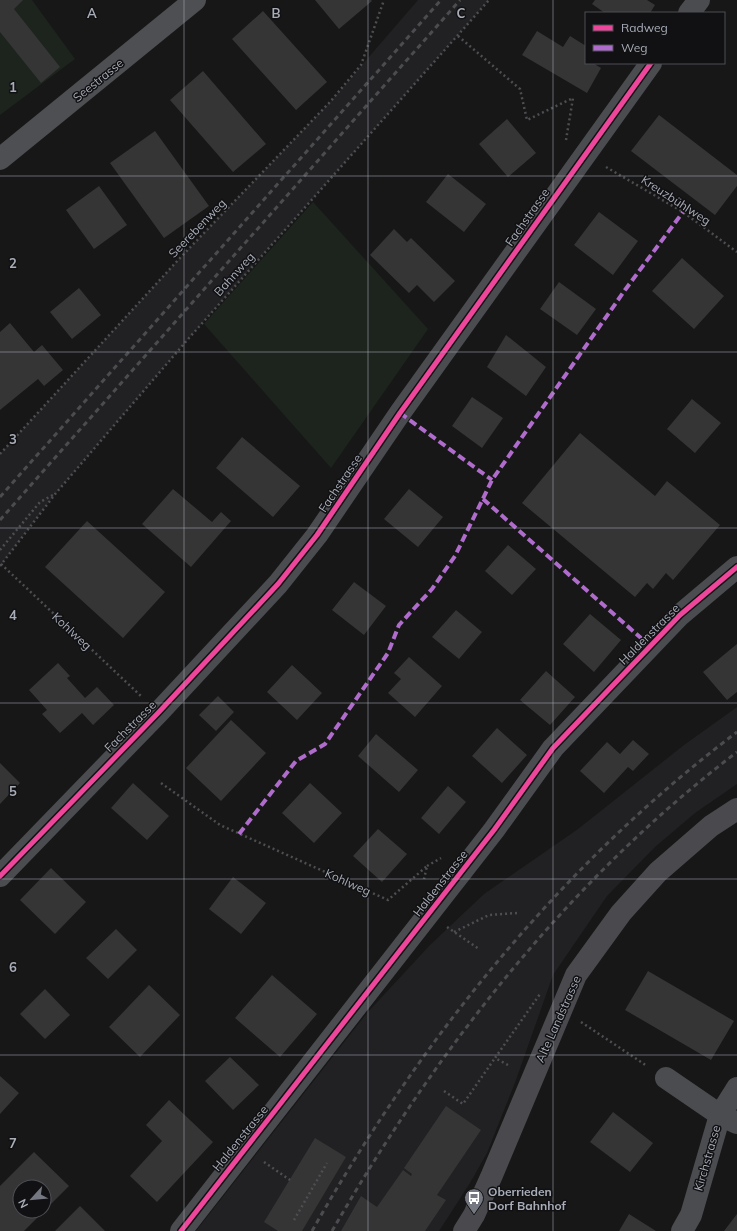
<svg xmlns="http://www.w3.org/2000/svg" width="737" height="1231" viewBox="0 0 737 1231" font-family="Mulish,sans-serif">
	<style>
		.built { fill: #212123 }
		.green { fill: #1d241e }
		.building { fill: #353536 }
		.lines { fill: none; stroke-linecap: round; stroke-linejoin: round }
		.path { stroke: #4d4e52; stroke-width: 2.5; stroke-dasharray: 2 3; stroke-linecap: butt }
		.minor { stroke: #4b4c50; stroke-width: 22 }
		.secondary { stroke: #4a4a4e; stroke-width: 22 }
		.primary { stroke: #4d4f52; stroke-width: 22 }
		.rail { stroke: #4b4c4f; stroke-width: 3; stroke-dasharray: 5 4; stroke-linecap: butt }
		.quiet { stroke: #b06ccc; stroke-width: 4; stroke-dasharray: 8 4; stroke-linecap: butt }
		.cycleway-casing { stroke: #111113; stroke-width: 8 }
		.cycleway { stroke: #ed469a; stroke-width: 5 }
		.grid { fill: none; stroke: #a8adb8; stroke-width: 1; stroke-opacity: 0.55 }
		.labels { text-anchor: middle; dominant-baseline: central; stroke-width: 3; stroke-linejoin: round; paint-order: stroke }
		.street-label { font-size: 12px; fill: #a8adb8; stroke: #111113 }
		.poi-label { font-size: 12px; font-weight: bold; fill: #a8adb8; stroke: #111113; text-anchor: start }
		.grid-label { font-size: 13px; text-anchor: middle; font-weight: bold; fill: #a8adb8; stroke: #111113; stroke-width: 3; stroke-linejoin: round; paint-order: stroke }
	</style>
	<rect width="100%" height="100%" fill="#171717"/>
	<!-- built -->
	<path class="built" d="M418,0H489L189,338L56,493L0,566V454L180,258L330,102Z
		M737,707V784L695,813L655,847L607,896L553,975L516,1080L487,1153L470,1183L439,1231H196L367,1013L430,945L484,894L578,829L684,745Z"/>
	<!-- green -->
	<path class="green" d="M0,0H32L75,59L0,115Z
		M313,202L428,329L331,468L204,324Z"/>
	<!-- building -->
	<path class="building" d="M0,0H23L14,9L60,67L41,83L0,32Z
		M315,0H371L372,1L339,29Z
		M595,0H647L655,5L650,13H605L592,4Z
		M263,11L327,82L296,110L232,39Z
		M537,31L563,47L570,36L586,46V63H593L601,68L587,93L522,55Z
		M203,71L266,144L233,172L170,100Z
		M659,115L737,175V186L715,215L631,151Z
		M507,119L536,153L508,177L479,144Z
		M155,131L209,206L164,238L110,163Z
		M448,174L486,204L464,232L426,202Z
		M99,186L127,225L94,249L66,210Z
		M599,212L638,241L613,275L574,245Z
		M394,229L407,242L411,238L455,281L434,302L417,285L409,293L370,255Z
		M682,258L724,296L694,329L652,291Z
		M559,282L596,309L577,335L540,309Z
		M79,288L101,315L72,339L50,312Z
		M10,323L34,352L42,345L63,370L44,386L38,379L0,410V332Z
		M506,335L546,367L526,396L487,367Z
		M472,397L503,418L482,448L452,426Z
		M692,399L721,423L695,453L667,429Z
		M580,433L655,496L667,481L720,525L673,580L666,573L653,589L647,583L635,597L522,503Z
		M242,437L300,486L273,517L216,468Z
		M173,489L212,522L221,512L231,521L191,567L142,524Z
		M409,489L443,517L418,547L384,519Z
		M87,521L165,592L123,638L45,567Z
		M508,545L536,569L512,595L485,571Z
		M354,582L386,606L364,635L332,610Z
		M456,610L482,632L459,659L432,637Z
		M590,614L621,640L594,672L563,644Z
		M737,644V692L727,700L703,672Z
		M409,657L442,686L415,717L388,693L401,679L394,673Z
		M58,663L70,676L67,678L85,698L97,687L114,705L93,725L82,713L60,733L42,714L47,710L29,690Z
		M292,665L322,693L297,720L267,692Z
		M546,671L575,697L550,725L520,700Z
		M218,696L234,712L216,731L199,715Z
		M231,720L266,753L221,801L186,768Z
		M497,728L527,755L502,783L472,756Z
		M376,734L418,770L399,792L358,756Z
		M633,740L649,754L633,771L628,767L604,793L580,771L607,742L620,754Z
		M0,763L20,783L0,804Z
		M133,783L169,816L147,840L111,808Z
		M310,783L342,813L314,843L282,813Z
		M448,786L466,802L439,834L421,818Z
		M378,829L407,854L382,882L353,856Z
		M51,868L86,902L55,934L20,900Z
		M233,877L266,903L241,934L209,909Z
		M116,929L137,950L108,979L86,958Z
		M648,971L734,1021L711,1060L625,1010Z
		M272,975L317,1014L280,1057L235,1018Z
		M149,985L180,1015L140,1057L109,1027Z
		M45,989L70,1015L45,1039L20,1014Z
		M230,1057L259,1085L233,1110L205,1081Z
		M0,1076L19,1093L0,1114Z
		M169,1100L213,1142L157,1202L130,1176L162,1141L146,1125Z
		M446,1106L481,1130L437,1195L446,1200L425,1231H341L361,1196L377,1207L403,1170L411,1176L412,1174L404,1168Z
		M613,1112L653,1143L630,1172L590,1142Z
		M315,1138L346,1157L302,1231H278L264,1222Z
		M34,1152L69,1186L44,1211V1187H20V1211H44L24,1231H0V1186Z
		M80,1206L105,1231H55Z
		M629,1214L656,1231H619Z
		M737,1214V1231H724Z"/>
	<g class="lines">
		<!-- path -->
		<path class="path" d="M458,36L520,89L527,120L573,98L566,140
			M606,167L683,212L737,252
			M0,454L180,258L330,102L361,65L384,0
			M0,550L40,502L53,495
			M1,564L142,697
			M0,566L56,493L189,338L489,0
			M161,783L220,825L388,900L427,866L424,879
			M427,866L441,858
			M447,927L479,949
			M454,932L489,915L517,913
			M581,1022L647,1066
			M508,1065L495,1058L540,994
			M444,1091L463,1104L495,1058
			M264,1162L290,1180
			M294,1220L327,1163"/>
		<!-- minor -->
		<path class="minor" d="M689,13L699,0
			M0,876L158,713L278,584L317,535L400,413L651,63
			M666,1078L720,1115L737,1123
			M181,1231L494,830L553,748L680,615L737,567
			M682,1231L691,1215L720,1115L737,1088"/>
		<!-- secondary -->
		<path class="secondary" d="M464,1231L474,1215L492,1175L576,975L621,913L658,872L711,826L737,809"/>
		<!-- primary -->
		<path class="primary" d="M0,159L195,0"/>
		<!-- rail -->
		<path class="rail" d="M0,497L441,0
			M0,520L460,0
			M312,1231C421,1039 560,866 737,732
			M332,1231C437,1049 569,880 737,752"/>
		<!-- quiet -->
		<path class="quiet" d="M400,413L492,480
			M483,499L650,646
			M239,834L296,761L325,744L388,653L399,625L432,589L455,556L492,480L625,290L683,212"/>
		<defs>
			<path id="cycleway" d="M0,876L158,713L278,584L317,535L400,413L651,63
				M181,1231L494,830L553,748L680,615L737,567"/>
		</defs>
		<!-- cycleway casing -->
		<use href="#cycleway" class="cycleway-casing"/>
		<!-- cycleway -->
		<use href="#cycleway" class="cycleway"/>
	</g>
	<!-- grid -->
	<path class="grid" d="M184,0V1231M368,0V1231M553,0V1231M0,176H737M0,352H737M0,528H737M0,703H737M0,879H737M0,1055H737"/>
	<!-- icons -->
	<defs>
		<symbol id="bus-pin" viewBox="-11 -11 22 30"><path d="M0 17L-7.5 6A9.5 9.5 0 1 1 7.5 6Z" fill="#757880" stroke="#111113"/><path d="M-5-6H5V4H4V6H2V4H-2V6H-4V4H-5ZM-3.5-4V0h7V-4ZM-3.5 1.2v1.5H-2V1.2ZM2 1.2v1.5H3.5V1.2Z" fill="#fff"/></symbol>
	</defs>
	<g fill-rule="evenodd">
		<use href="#bus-pin" x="463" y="1187" width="22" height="30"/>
	</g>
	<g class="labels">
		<!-- street labels -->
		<g class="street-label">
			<text transform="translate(98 80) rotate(-39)">Seestrasse</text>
			<text transform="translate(676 200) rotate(33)">Kreuzbühlweg</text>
			<text transform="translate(527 217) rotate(-55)">Fachstrasse</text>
			<text transform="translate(197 228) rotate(-46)">Seerebenweg</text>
			<text transform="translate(234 274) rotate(-48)">Bahnweg</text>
			<text transform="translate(340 483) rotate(-56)">Fachstrasse</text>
			<text transform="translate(72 631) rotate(43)">Kohlweg</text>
			<text transform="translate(649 634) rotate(-45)">Haldenstrasse</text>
			<text transform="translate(130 726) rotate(-45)">Fachstrasse</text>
			<text transform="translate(348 882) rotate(24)">Kohlweg</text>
			<text transform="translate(440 883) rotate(-52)">Haldenstrasse</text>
			<text transform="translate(558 1019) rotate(-66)">Alte Landstrasse</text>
			<text transform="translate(240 1138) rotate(-51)">Haldenstrasse</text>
			<text transform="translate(707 1158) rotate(-74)">Kirchstrasse</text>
		</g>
		<!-- poi labels -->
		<g class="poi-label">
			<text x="488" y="1191">Oberrieden<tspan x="488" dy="14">Dorf Bahnhof</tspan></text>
		</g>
	</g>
	<g class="grid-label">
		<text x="92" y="18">A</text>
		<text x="276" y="18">B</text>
		<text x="461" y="18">C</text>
		<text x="13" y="92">1</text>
		<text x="13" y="268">2</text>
		<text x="13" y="444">3</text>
		<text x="13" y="620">4</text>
		<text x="13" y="796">5</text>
		<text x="13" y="972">6</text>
		<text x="13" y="1148">7</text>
	</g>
	<!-- legend -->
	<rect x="585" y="12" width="140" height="52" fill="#111113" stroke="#4d4f55"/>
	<rect x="593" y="25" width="20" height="6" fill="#ed469a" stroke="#4d4f55"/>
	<text x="621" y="32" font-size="12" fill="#a8adb8">Radweg</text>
	<rect x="593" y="45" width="20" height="6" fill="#b06ccc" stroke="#4d4f55"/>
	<text x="621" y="52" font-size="12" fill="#a8adb8">Weg</text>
	<!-- north arrow -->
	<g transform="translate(32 1199) rotate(243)"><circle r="19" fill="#111113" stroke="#4d4f55"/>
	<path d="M0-3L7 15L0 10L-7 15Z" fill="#757880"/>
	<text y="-6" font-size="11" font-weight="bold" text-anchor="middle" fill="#a8adb8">N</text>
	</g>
</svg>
